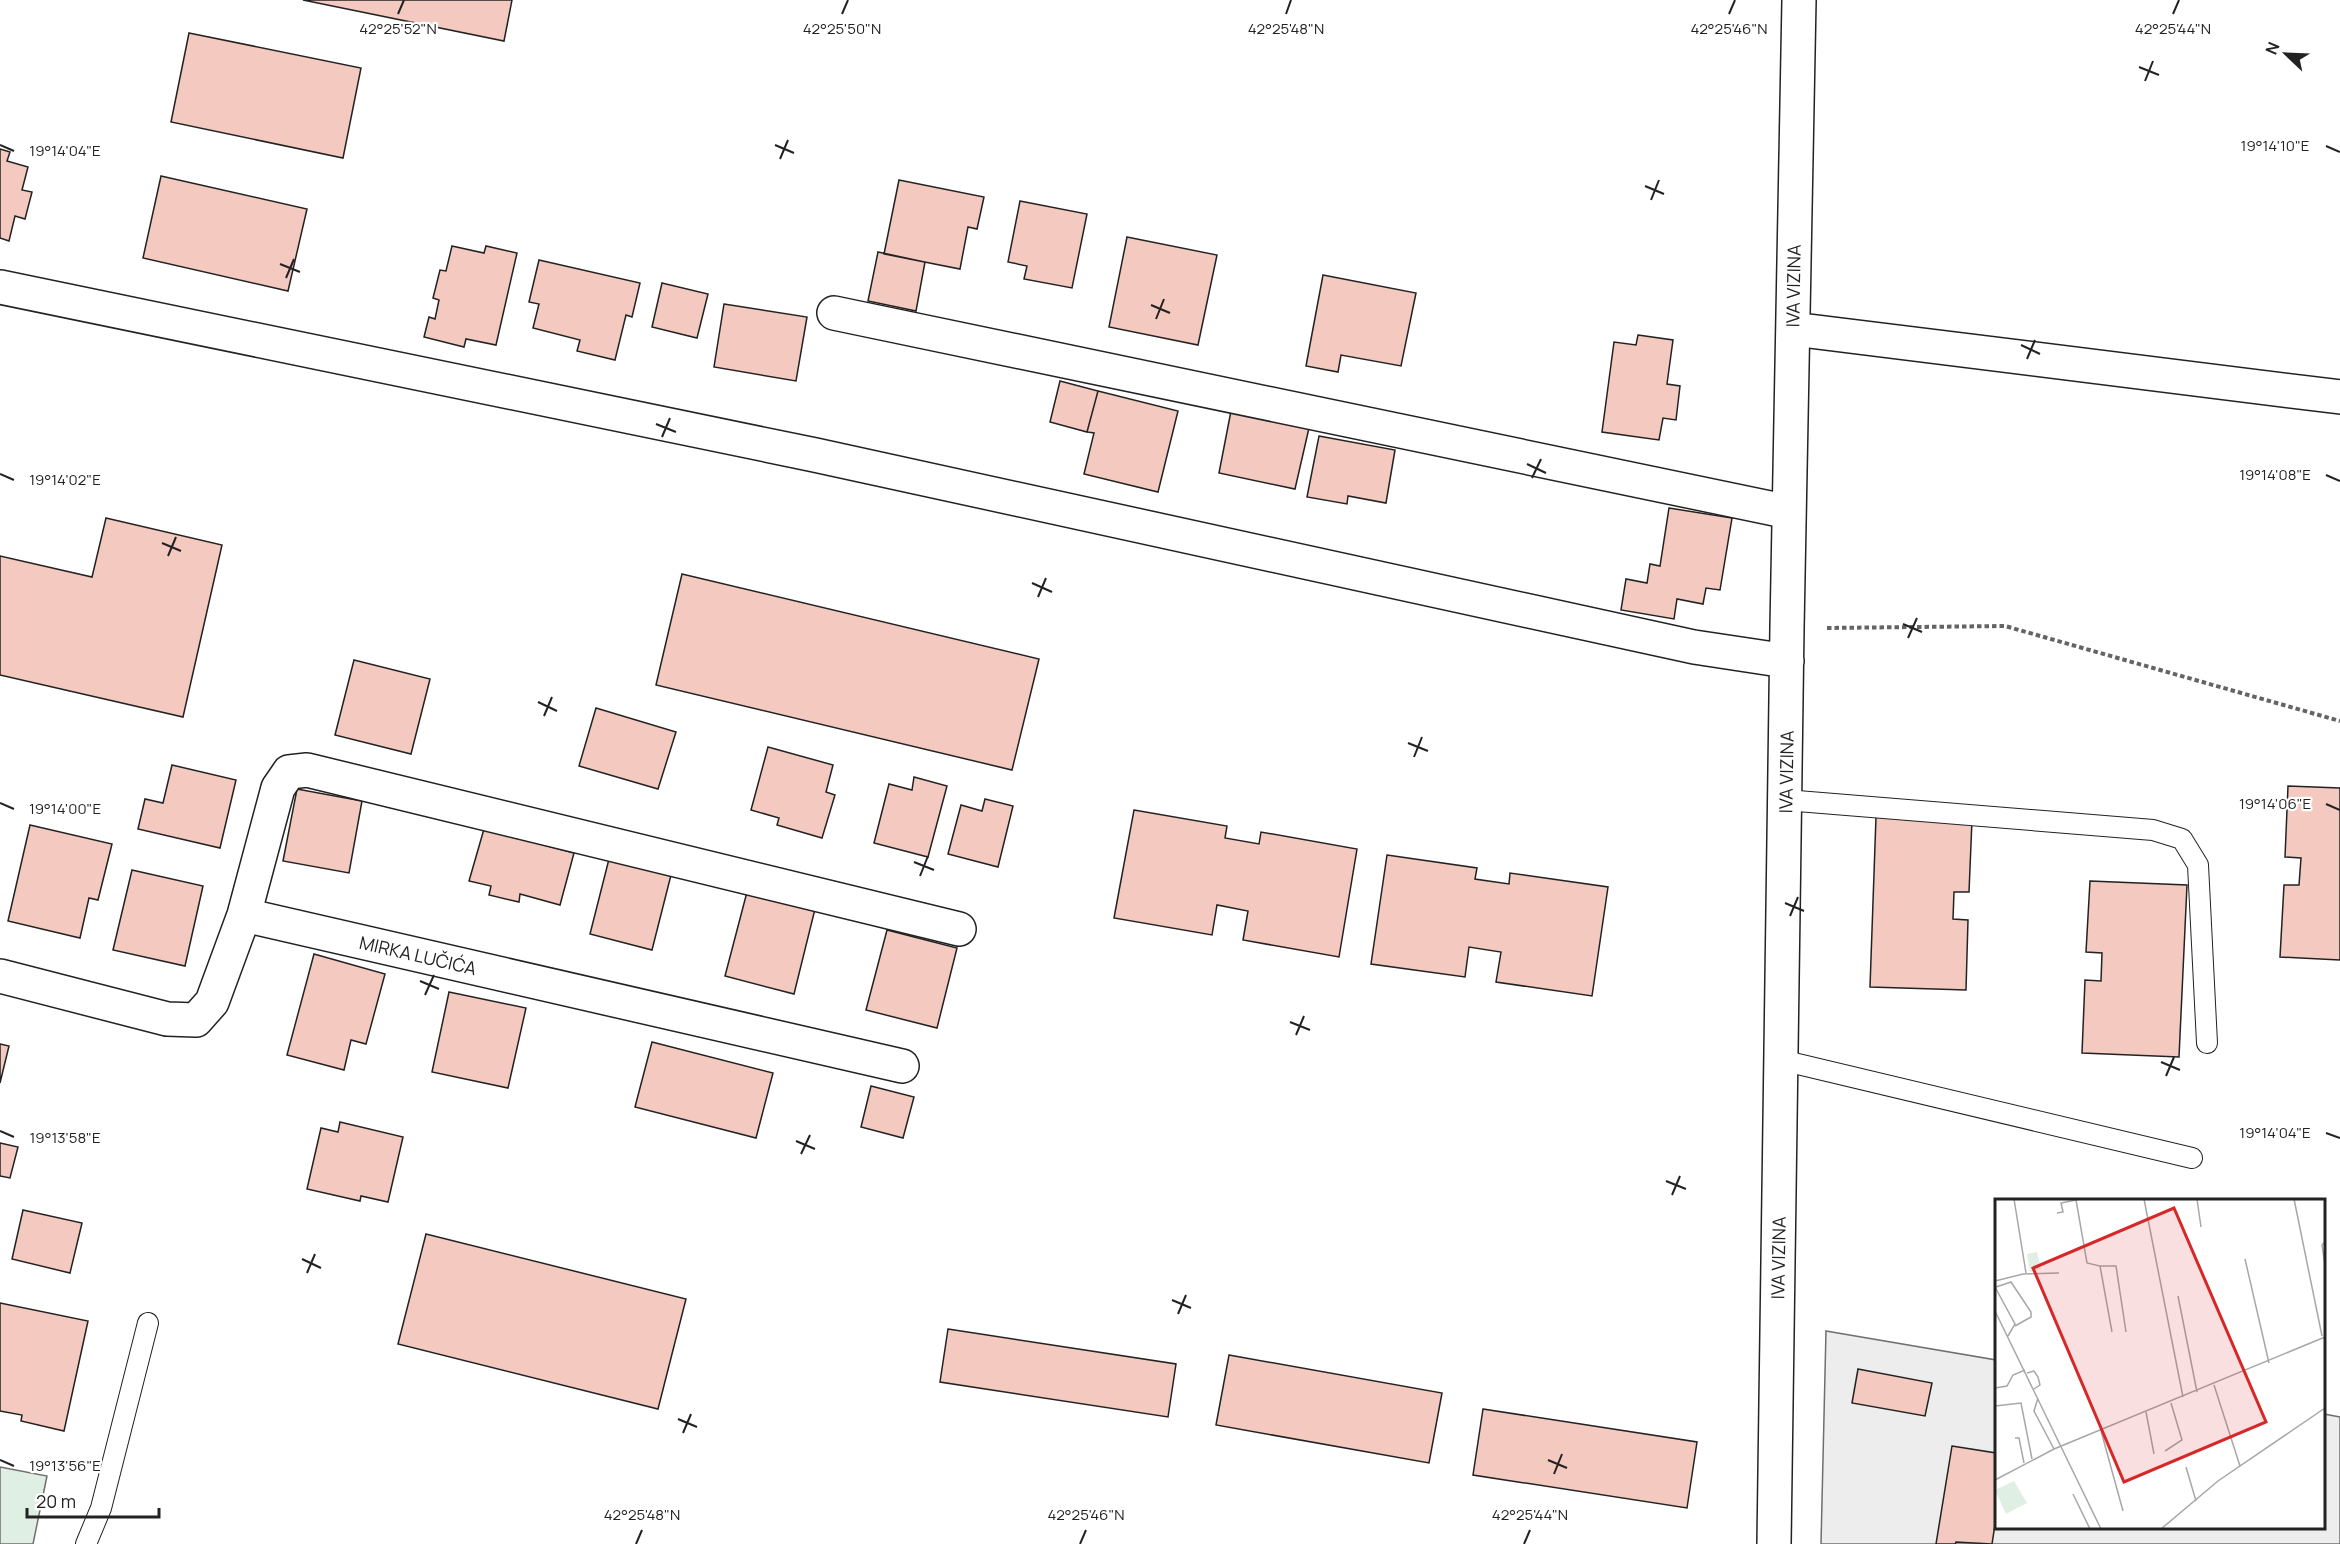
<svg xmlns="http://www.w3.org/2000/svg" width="2340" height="1544" viewBox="0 0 2340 1544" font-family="Manrope,sans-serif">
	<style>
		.green { fill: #e0efe3; stroke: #6f6f6f; stroke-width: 1.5 }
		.parking { fill: #ededed; stroke: #6f6f6f; stroke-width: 1.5 }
		.building { fill: #f3c9c0; stroke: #222; stroke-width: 1.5 }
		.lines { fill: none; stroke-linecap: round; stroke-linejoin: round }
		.lane-casing { stroke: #222; stroke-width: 22 }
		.street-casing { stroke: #222; stroke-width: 36 }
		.path { stroke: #646464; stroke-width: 4; stroke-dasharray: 4.5 3; stroke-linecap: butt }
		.lane { stroke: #fff; stroke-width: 20 }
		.street { stroke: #fff; stroke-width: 33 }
		.ticks { fill: none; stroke: #222; stroke-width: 2 }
		.labels { text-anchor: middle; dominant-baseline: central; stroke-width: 4.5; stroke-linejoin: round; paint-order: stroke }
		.street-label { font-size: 18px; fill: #222; stroke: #fff }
		.inset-road { fill: none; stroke: #a7a7a7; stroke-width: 1.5 }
		.view { fill: #d62828; fill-opacity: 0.15; stroke: #d62828; stroke-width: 3 }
		.inset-edge { fill: none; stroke: #222; stroke-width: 3 }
		.ticks-label { font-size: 15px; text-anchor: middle; fill: #222; stroke: #fff; stroke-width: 4.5; stroke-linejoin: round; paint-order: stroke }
	</style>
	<rect width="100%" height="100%" fill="#fff"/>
	<!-- green -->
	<path class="green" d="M0,1467L47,1476L33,1544H0Z"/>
	<!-- parking -->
	<path class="parking" d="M1826,1331L1996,1360V1528H2324V1414L2340,1417V1544H1821Z"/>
	<!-- building -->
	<path class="building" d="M303,0H512L504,41Z
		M189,33L361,68L343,158L171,122Z
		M0,149L10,152L7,161L28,167L22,190L32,192L25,219L15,216L9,241L0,238Z
		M161,176L307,209L288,291L143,258Z
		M899,180L984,197L977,229L968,227L960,269L884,254Z
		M1020,201L1087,214L1072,288L1024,279L1027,266L1008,262Z
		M1127,237L1217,255L1198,345L1109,327Z
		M452,246L484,253L486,246L517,253L496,345L466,339L464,347L424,337L429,317L435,319L439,300L433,298L440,270L446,271Z
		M878,252L925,262L916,311L868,301Z
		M539,260L640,283L632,317L626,315L615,360L577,351L580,340L533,328L539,304L529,302Z
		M1323,275L1416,293L1401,366L1341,355L1338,372L1306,366Z
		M662,283L708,294L697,338L652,327Z
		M724,304L807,317L796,381L714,367Z
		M1638,335L1673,340L1667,384L1680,386L1676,420L1663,418L1659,440L1602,432L1614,342L1636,345Z
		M1060,381L1098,391L1087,432L1050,422Z
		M1098,391L1178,411L1158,492L1084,474L1094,433L1087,432Z
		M1231,411L1309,428L1295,489L1219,473Z
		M1319,436L1395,450L1386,503L1348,496L1347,504L1307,497Z
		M1669,508L1732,518L1720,590L1706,588L1703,604L1677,599L1674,619L1621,610L1626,579L1647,583L1650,564L1660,566Z
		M106,518L222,545L183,717L0,675V556L92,577Z
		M682,574L1039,659L1012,770L656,685Z
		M354,660L430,679L411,754L335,735Z
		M596,708L676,732L658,789L579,766Z
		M768,747L833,765L826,792L835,795L822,838L777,825L779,818L751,810Z
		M172,765L236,780L220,848L138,829L145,799L163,803Z
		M914,777L947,786L928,857L874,843L889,784L912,790Z
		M2288,786L2340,788V960L2280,957L2284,885H2299L2301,858L2285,857Z
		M297,789L362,801L349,873L283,861Z
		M985,799L1013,806L998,867L948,854L961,805L982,811Z
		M1134,810L1227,826L1225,838L1259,844L1261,832L1357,849L1339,957L1243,940L1248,911L1217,905L1212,935L1114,918Z
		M1876,817L1972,820L1969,892H1954L1953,919L1968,920L1966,990L1870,987Z
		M30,825L112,844L98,900L89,898L80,938L8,921Z
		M484,829L574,853L560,905L520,894L519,902L489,895L491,886L469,881Z
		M1387,855L1477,868L1475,879L1509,884L1510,873L1608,887L1592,996L1496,982L1501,952L1469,947L1465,977L1371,964Z
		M609,859L671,875L652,950L590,934Z
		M132,870L203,886L185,966L113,950Z
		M2090,881L2187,885L2179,1057L2082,1053L2085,980L2101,981L2102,953L2086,952Z
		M747,892L815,909L794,994L725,976Z
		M887,930L957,948L937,1028L866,1010Z
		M314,954L385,974L366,1044L351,1040L344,1070L287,1055Z
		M449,992L526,1008L508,1088L432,1072Z
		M652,1042L773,1073L756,1138L635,1107Z
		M0,1044L9,1046L0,1083Z
		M871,1086L914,1097L903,1138L861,1127Z
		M340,1122L403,1137L388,1202L361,1196L360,1201L307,1189L321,1128L338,1132Z
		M0,1143L18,1147L10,1178L0,1176Z
		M23,1210L82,1223L70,1273L12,1259Z
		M426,1234L686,1299L658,1409L398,1344Z
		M0,1303L88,1321L64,1431L21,1421L22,1415L0,1411Z
		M948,1329L1176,1364L1168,1417L940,1382Z
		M1229,1355L1442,1393L1429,1463L1216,1425Z
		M1858,1369L1932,1383L1925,1416L1852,1403Z
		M1483,1409L1697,1442L1687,1508L1473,1475Z
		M1952,1446L1996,1453V1518L1992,1544L1956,1542L1955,1544H1936Z"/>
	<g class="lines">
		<defs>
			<path id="lane" d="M1785,800L2153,830L2182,839L2198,865L2207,1043
				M1781,1060L2192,1158
				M86,1544L101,1508L148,1323"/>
			<path id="street" d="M0,287L815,455L1694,647L1787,661
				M834,313L1789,512
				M1793,329L2340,397
				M244,915L278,788L289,772L307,770L959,929
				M0,976L167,1019L196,1020L212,1002L244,915L902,1066
				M1774,1544L1787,628L1799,0"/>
		</defs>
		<!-- lane casing -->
		<use href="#lane" class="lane-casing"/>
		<!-- street casing -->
		<use href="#street" class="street-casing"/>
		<!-- path -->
		<path class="path" d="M1827,628L2005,626L2340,721"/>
		<!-- lane -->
		<use href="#lane" class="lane"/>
		<!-- street -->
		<use href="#street" class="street"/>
	</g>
	<!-- ticks -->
	<path class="ticks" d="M398,14L404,0M842,14L848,0M1286,14L1291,0M1729,14L1735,0M2173,14L2179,0M2139,67L2159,75M2145,81L2153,61M0,145L14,151M775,145L794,153M2326,146L2340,152M780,159L788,140M1645,186L1664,194M1651,200L1659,180M280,264L300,272M286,278L294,259M1151,305L1170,313M1156,319L1164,299M2021,345L2040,354M2027,359L2035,340M656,424L676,432M662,437L670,418M1527,464L1546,473M0,474L14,480M2326,475L2340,481M1532,478L1541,459M162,543L181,551M168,556L176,537M1032,583L1052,592M1038,597L1046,578M1903,624L1922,632M1908,638L1917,618M538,702L557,711M544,716L552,697M1408,743L1428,751M1414,757L1422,737M0,803L14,809M2326,804L2340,810M914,862L934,870M920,876L928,856M1785,903L1804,911M1790,916L1798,897M420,981L439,989M425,995L434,975M1290,1022L1310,1030M1296,1035L1304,1016M2161,1062L2180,1070M2166,1076L2174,1057M0,1131L14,1137M2326,1133L2340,1138M796,1141L815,1149M801,1154L810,1135M1666,1181L1686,1189M1672,1195L1680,1176M302,1259L321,1268M307,1273L315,1254M1172,1300L1191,1308M1178,1314L1186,1295M678,1419L697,1427M683,1433L691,1414M0,1460L14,1466M1548,1460L1567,1468M1554,1474L1562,1454M636,1544L642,1530M1080,1544L1086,1530M1524,1544L1530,1530"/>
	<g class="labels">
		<!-- street labels -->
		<g class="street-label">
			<text transform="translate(1793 286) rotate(-89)">IVA VIZINA</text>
			<text transform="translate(1786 772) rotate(-89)">IVA VIZINA</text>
			<text transform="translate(418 955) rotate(13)">MIRKA LUČIĆA</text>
			<text transform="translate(1778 1258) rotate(-89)">IVA VIZINA</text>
		</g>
	</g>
	<!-- overview -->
	<g transform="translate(1995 1199)">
		<rect width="330" height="330" fill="#fff"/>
		<path d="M42,53L46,70L35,73L32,55ZM19,282L32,304L11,315L0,291Z" fill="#e0efe3"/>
		<path class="inset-road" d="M19,0L31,74M85,0L81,1L92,64L105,67L117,133M149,0L188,198M202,0L206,28M299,0L327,137M62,14L68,13L66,4L81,1M330,43L327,46L330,66M250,60L274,164M105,67H121L131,133M0,82L28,75L64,74M0,88L20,125L13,137M1,88L16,83L36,113V118L20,127M183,97L202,193M0,112L106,330M32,174L39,172L43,178L45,186L39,190M219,186L245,267M0,189L12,187L18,176L30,171M43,199L39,212L59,250M0,207L26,204L37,260M151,213L159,255M106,232L128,312M20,239H24L29,264M170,252L187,241L176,204M191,268L201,302M0,281L59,250L330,138M78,295L95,330M166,330L223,282L330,209"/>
		<path class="view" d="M179,9L271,223L129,283L38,69Z"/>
		<rect width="330" height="330" class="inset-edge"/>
	</g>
	<g class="ticks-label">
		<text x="842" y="34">42°25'50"N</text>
		<text x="1286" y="34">42°25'48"N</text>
		<text x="1729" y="34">42°25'46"N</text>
		<text x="398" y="34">42°25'52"N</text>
		<text x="2173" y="34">42°25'44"N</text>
		<text x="2275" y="151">19°14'10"E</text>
		<text x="65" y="156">19°14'04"E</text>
		<text x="2275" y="480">19°14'08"E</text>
		<text x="65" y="485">19°14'02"E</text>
		<text x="2275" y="809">19°14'06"E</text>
		<text x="65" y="814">19°14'00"E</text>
		<text x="2275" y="1138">19°14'04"E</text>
		<text x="65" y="1143">19°13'58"E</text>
		<text x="65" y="1471">19°13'56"E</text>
		<text x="642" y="1520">42°25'48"N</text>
		<text x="1086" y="1520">42°25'46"N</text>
		<text x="1530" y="1520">42°25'44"N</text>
	</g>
	<!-- north arrow -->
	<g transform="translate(2286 54) rotate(293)" stroke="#ffffff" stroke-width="4.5" paint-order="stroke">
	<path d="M0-4.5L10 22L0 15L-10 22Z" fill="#222222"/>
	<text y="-9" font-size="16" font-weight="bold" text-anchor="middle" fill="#222222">N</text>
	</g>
	<!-- scale -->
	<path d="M27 1508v9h132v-9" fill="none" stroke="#222222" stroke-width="3"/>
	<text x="36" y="1508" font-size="18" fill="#222222" stroke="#ffffff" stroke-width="4.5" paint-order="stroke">20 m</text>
</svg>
